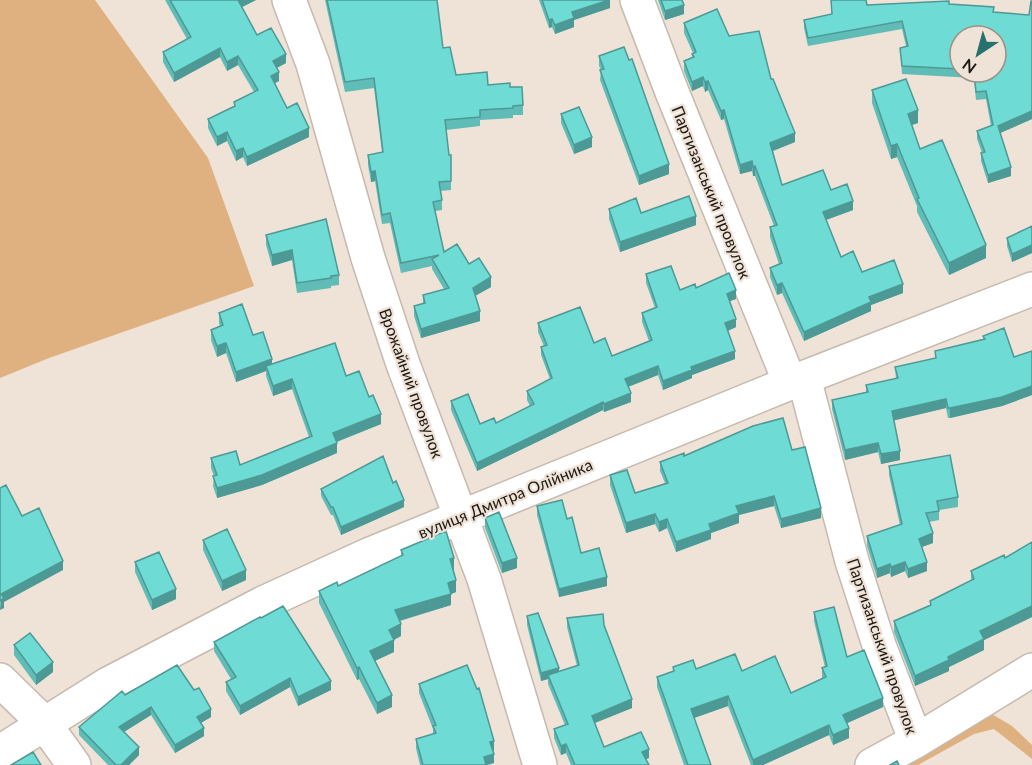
<svg xmlns="http://www.w3.org/2000/svg" width="1032" height="765" viewBox="0 0 1032 765" font-family="Lato,sans-serif">
	<style>
		.green { fill: #dfb180 }
		.lines { fill: none; stroke-linecap: round; stroke-linejoin: round }
		.minor-casing { stroke: #c6baae; stroke-width: 36 }
		.minor { stroke: #fff; stroke-width: 33 }
		.wall { fill: #5fbcb7; fill-rule: evenodd }
		.shaded-wall { fill: #4d9995 }
		.building { fill: #6edbd5; stroke: #4d9995; stroke-width: 1.5 }
		.labels { text-anchor: middle; dominant-baseline: central; stroke-width: 4.5; stroke-linejoin: round; paint-order: stroke }
		.street-label { font-size: 16px; fill: #1c1813; stroke: #efe2d6 }
	</style>
	<rect width="100%" height="100%" fill="#efe2d6"/>
	<!-- green -->
	<path class="green" d="M0,0H95L208,158L254,286L49,358L0,378Z
		M990,713L1012,726L1032,745V759L994,729L974,734L918,765H885Z"/>
	<g class="lines">
		<defs>
			<path id="minor" d="M289,0L313,64L368,258L403,364L484,579L540,765
				M637,0L672,92L790,383
				M804,378L852,561L880,648L916,741
				M0,680L44,723L74,765
				M0,752L108,684L263,603L368,555L790,383L1032,289
				M872,765L916,741L1032,670"/>
		</defs>
		<!-- minor casing -->
		<use href="#minor" class="minor-casing"/>
		<!-- minor -->
		<use href="#minor" class="minor"/>
	</g>
	<!-- wall -->
	<path class="wall" d="M165,0H256L242,7L257,35L286,63L276,68L279,81L275,83L287,108L309,137L247,166L243,157L236,161L227,141L217,146L208,128V119L234,106V102L254,92L238,65L227,71L220,57L174,82L163,62V52L187,39Z
		M325,0H437L443,48L456,75L488,85L510,87L523,105V115H513V118L480,120V126L446,130L449,155H451V190L440,191L442,200V210L435,211L444,252L469,264L491,287L475,296L480,321L421,338L414,316V306L423,304V295L444,289L432,269V266L401,273L390,223L382,224L375,181L371,182L368,165V155L382,152L374,88L345,92Z
		M539,0H610V8L574,20V27L555,34L552,27L549,28Z
		M658,0H682L684,14L665,20Z
		M831,0H866L867,5L949,4L993,12L1029,15L1032,1V119L1000,133L1011,176L988,183L981,161V153H982L977,139V131L991,126L986,99L976,100L974,78L902,74L900,48L906,46L902,29L808,46L804,28V20L832,14ZM960,36L996,72H960Z
		M684,23L729,36L771,79L795,142L773,151L782,185L831,190L853,210L826,220L841,257L862,272L903,293L871,305V311L804,341L782,293L777,295L770,277V268L779,264L770,237V227L774,226L755,176H753L752,171L740,174L724,119L721,120L708,90L705,92L703,86L692,91L684,71V61L692,57L693,53L684,33Z
		M599,56L669,174L639,185L600,80L601,70L599,66Z
		M872,90L918,123L912,125L920,149L986,258L949,275L917,212V206L897,157L891,159L872,103Z
		M561,114L592,147L574,154L561,123Z
		M609,209L641,213L696,225L620,252L609,219Z
		M1032,226V253L1012,262L1007,246V238Z
		M266,235L339,275V285L331,286V288L297,293L292,260L272,266L266,245Z
		M646,274L680,290L696,288L736,299L730,301L736,327L728,331L735,359L692,375V378L663,390L658,375L628,387L631,402L604,412L603,410L477,471L451,410V401L480,424L496,423L530,406L527,400V391L550,379L541,355V347L544,346L538,332V323L594,343L612,356L649,341L642,322V313L655,308L646,283Z
		M219,313L253,335L272,364L346,376L369,397L381,424L337,442V453L262,485L217,498L213,486L214,476L211,468V458L240,465L309,437L292,389L273,396L266,376V371L236,382L226,353L217,357L211,340V330L220,326L219,323Z
		M983,336L1014,357L1032,351V395L1002,406L950,418H948L946,408L893,420L900,460L881,464L878,452L845,460L832,409V400L866,392V385L896,379L895,367L935,359V351L983,339Z
		M792,450L821,518L781,528L774,506L739,515V523L711,533V539L676,552L667,528L659,532L655,524L626,533L610,485V475L635,493L665,483L660,471V462L684,456Z
		M889,466L958,497V507L939,510V520L929,522L933,543L922,547L927,571L908,578L905,571L891,577L890,573L877,578L867,546V536L900,525L889,475Z
		M393,483L404,507L341,535L333,515H331L321,496V489Z
		M537,506L567,519L581,553L607,586L559,597L537,515Z
		M485,518L517,568L502,573L485,528Z
		M203,540L246,580L222,591L203,550Z
		M1032,542V617L984,640V650L949,667V671L915,686L894,632V621L930,605V601L971,580V571L1005,558Z
		M401,550L454,570H453L456,592L451,594V605L400,621L401,636L394,640V652L375,661L392,707L377,714L359,679L357,680L319,603V591L338,586L401,556Z
		M135,562L176,599L152,610L135,572Z
		M814,612L883,707L847,723L849,738L833,745L829,735L763,765H751L728,706L694,718L711,765H684L657,687V677L673,671V667L696,669L742,671L791,693L822,678V668L825,667L814,621Z
		M527,616L559,671L577,666L567,627V618L604,625L632,708L595,723L604,747L649,758L646,759L649,765H571L566,753L561,755L554,738V729L565,725L548,684V679L541,681L527,625Z
		M214,642L331,690L298,706L290,687L240,715L226,691V682L231,679L214,651Z
		M14,645L53,672L36,685L14,655Z
		M419,684L494,750L493,751L494,763L488,765H420L416,748V739L433,734V729L419,693Z
		M125,695L211,717L201,723L204,736L175,753L151,715L124,732L139,755L129,765H108L79,735V727Z"/>
	<!-- shaded-wall -->
	<path class="shaded-wall" d="M238,0H256L238,9Z
		M610,0V8L574,20V27L555,34V25L572,12Z
		M684,5V14L665,20V11Z
		M552,19V27L549,28V20Z
		M220,48V57L174,82V73Z
		M286,54V63L273,70V61Z
		M238,56V65L227,71V62Z
		M279,72V81L271,85V76Z
		M703,77V86L692,91V82Z
		M708,81V90L705,92V82Z
		M724,110V119L721,120V111Z
		M918,110V123L908,126V114Z
		M1032,111V119L998,134V126Z
		M309,128V137L247,166V157Z
		M227,132V141L217,146V137Z
		M795,133V142L770,152V143Z
		M592,137V147L574,154V145Z
		M897,144V157L891,159V146Z
		M243,148V157L236,161V151Z
		M752,161V171L740,174V165Z
		M669,164V174L639,185V176Z
		M755,166V176H753V167Z
		M1011,167V176L988,183V175Z
		M375,171V181L371,182V172Z
		M853,201V210L823,221V212Z
		M696,216V225L620,252V242Z
		M986,245V258L949,275V263Z
		M1032,245V253L1012,262V254Z
		M292,250V260L272,266V255Z
		M491,277V287L473,297V288Z
		M782,283V293L777,295V285Z
		M903,284V293L871,305V311L804,341V332L869,297Z
		M736,290V299L727,302V294Z
		M480,311V321L421,338V329Z
		M736,319V327L725,332V323Z
		M226,343V353L217,357V346Z
		M735,351V359L692,375V378L663,390V381L691,367Z
		M272,359V369L266,366V371L236,382V372Z
		M658,366V375L625,388V379Z
		M292,379V389L273,396V386Z
		M1032,386V395L1002,406L950,418V408Z
		M631,393V402L604,412V404Z
		M946,399V408L892,421V411Z
		M603,402V410L477,471V463Z
		M381,414V424L333,443V433Z
		M337,443V453L262,485L217,498V488Z
		M878,443V452L845,460V450Z
		M900,451V460L881,464V454Z
		M774,496V506L739,515V523L711,533V539L676,552V542L709,524L736,506Z
		M404,500V507L341,535V527Z
		M821,508V518L781,528V519Z
		M655,514V524L626,533V523Z
		M667,519V528L659,532V522Z
		M933,533V543L919,548V539Z
		M454,558V570L450,571V559Z
		M517,558V568L502,573V563Z
		M63,561V570L4,602V608L0,610L1,594Z
		M905,562V571L891,577V567Z
		M927,562V571L908,578V569Z
		M890,564V573L877,578V569Z
		M246,570V580L222,591V581Z
		M607,577V586L559,597V589Z
		M456,580V592L451,594V605L395,622V610L448,583Z
		M176,589V599L152,610V600Z
		M1032,606V617L984,640V650L949,667V671L915,686V676L948,657L980,631Z
		M401,624V636L389,642V630Z
		M394,640V652L370,663V651Z
		M53,662V672L36,685V675Z
		M359,667V679L357,680V668Z
		M559,668V676L548,675V679L541,681V673Z
		M290,678V687L240,715V706Z
		M331,681V690L298,706V697Z
		M392,695V707L377,714V703Z
		M728,696V706L691,719V709Z
		M883,698V707L843,725V715Z
		M632,699V708L592,724V716Z
		M151,707V715L119,735V727Z
		M211,709V717L197,725V717Z
		M829,725V735L763,765H753V760Z
		M204,728V736L175,753V745Z
		M849,728V738L833,745V735Z
		M494,741V750L490,752V742Z
		M566,744V753L561,755V746Z
		M139,747V755L129,765H121Z
		M649,749V758L642,761V752Z
		M494,754V763L484,765V757Z"/>
	<!-- building -->
	<path class="building" d="M170,0H238L257,35L271,28L286,54L273,61L279,72L271,76L287,108L297,103L309,128L247,157L243,148L236,151L227,132L217,137L208,119L235,106L234,102L258,90L238,56L227,62L220,48L174,73L163,52L191,37Z
		M327,0H437L443,48L450,47L456,75L487,72L488,85L510,83V87H522L523,105L513,106V108L480,110V117L445,120L449,155H451V181L439,182L442,200L433,202L444,252L457,244L469,264L479,258L491,277L473,288L480,311L421,329L414,306L425,303L423,295L449,288L432,259L439,255L401,263L390,213L382,215L375,171L371,172L368,155L383,152L374,78L345,82Z
		M542,0H609L572,12L574,18L555,25L552,19L549,20Z
		M661,0H682L684,5L665,11Z
		M831,0H866L867,5L949,1V4L994,7L993,12L1029,15L1031,1H1032V111L998,126L1011,167L988,175L981,153L985,152L977,131L993,125L986,91L976,92L974,72H996V36H960V69L902,66L900,48L908,46L902,21L808,38L804,20L832,14Z
		M717,9L729,36L759,31L771,79H773L795,133L770,143L782,185L823,170L831,190L847,184L853,201L823,212L841,257L853,251L862,272L894,260L903,284L869,297L871,302L804,332L782,283L777,285L770,268L782,263L770,227L777,225L755,166L753,167L752,161L740,165L724,110L721,111L708,81L705,82L703,77L692,82L684,61L694,57L692,54L696,52L684,23Z
		M624,47L629,60L632,59L669,164L639,176L600,70L604,69L599,56Z
		M906,79L918,110L908,114L920,149L942,140L986,245L949,263L917,199L919,198L897,144L891,146L872,90Z
		M579,107L592,137L574,145L561,114Z
		M689,196L696,216L620,242L609,209L636,198L641,213Z
		M326,219L339,275L331,276V278L297,283L292,250L272,255L266,235Z
		M1032,226V245L1012,254L1007,238Z
		M671,266L680,290L695,284L696,288L729,273L736,290L727,294L736,319L725,323L735,351L691,367L692,370L663,381L658,366L625,379L631,393L604,404L603,402L477,463L451,401L468,394L480,424L494,418L496,423L534,404L527,391L552,378L541,347L547,345L538,323L580,307L594,343L605,338L612,356L652,340L642,313L657,307L646,274Z
		M242,304L253,335L263,332L272,359L236,372L226,343L217,346L211,330L223,325L219,313Z
		M1004,328L1014,357L1032,351V386L1002,397L950,408H948L946,399L892,411L900,451L881,454L878,443L845,450L832,400L868,392L866,385L898,378L895,367L936,358L935,351L985,339L983,336Z
		M335,343L346,376L359,371L369,397L373,395L381,414L333,433L337,443L262,475L217,488L213,476L217,475L211,458L236,451L240,465L312,436L292,379L273,386L266,366Z
		M783,418L792,450L805,447L821,508L781,519L774,496L736,506L739,513L709,524L711,530L676,542L667,519L659,522L655,514L626,523L610,475L627,470L635,493L668,483L660,462L684,453V456L753,426Z
		M950,455L958,497L937,501L939,511L926,513L933,533L919,539L927,562L908,569L905,562L891,567L890,564L877,569L867,536L902,524L889,466Z
		M383,456L393,483L396,481L404,500L341,527L333,507H331L321,489Z
		M6,485L22,516L39,508L63,561L1,594L4,598L0,601V488Z
		M562,500L567,519L572,517L581,553L599,548L607,577L559,589L537,506Z
		M499,512L517,558L502,563L485,518Z
		M227,529L246,570L222,581L203,540Z
		M446,531L454,558L450,559L456,580L448,583L451,594L395,610L401,624L389,630L394,640L370,651L392,695L377,703L359,667L357,668L319,591L337,582L338,586L403,555L401,550Z
		M1032,542V606L980,631L984,639L948,657L949,660L915,676L894,621L931,605L930,601L974,579L971,571L1004,555L1005,558Z
		M159,552L176,589L152,600L135,562Z
		M283,606L331,681L298,697L290,678L240,706L226,682L236,677L214,642L260,617L261,618Z
		M834,607L847,657L864,650L883,698L843,715L849,728L833,735L829,725L753,760L728,696L691,709L711,765H688L657,677L674,671L673,667L693,660L696,669L735,654L742,671L775,656L791,693L826,677L822,668L827,666L814,612Z
		M538,613L559,668L541,673L527,616Z
		M603,614L604,625L632,699L592,716L604,747L641,732L649,749L642,752L649,765H575L566,744L561,746L554,729L568,724L548,675L579,665L567,618Z
		M30,633L53,662L36,675L14,645Z
		M177,665L194,690L199,688L211,709L197,717L204,728L175,745L151,707L119,727L139,747L121,765H116L79,727L122,691L125,695Z
		M467,665L477,689L479,688L494,741L490,742L494,754L484,757L486,765H423L416,739L436,733L433,726L436,725L419,684Z
		M33,752L41,765H11Z
		M897,761L899,765H890Z"/>
	<g class="labels">
		<!-- street labels -->
		<g class="street-label">
			<text transform="translate(712 192) rotate(68)">Партизанський провулок</text>
			<text transform="translate(412 383) rotate(70)">Врожайний провулок</text>
			<text transform="translate(505 498) rotate(-22)">вулиця Дмитра Олійника</text>
			<text transform="translate(883 646) rotate(71)">Партизанський провулок</text>
		</g>
	</g>
	<!-- north arrow -->
	<g transform="translate(978 54) rotate(216)"><circle r="28" fill="#efe2d6" stroke="#9b9188" stroke-width="1.5"/>
	<path d="M0-4.5L10 22L0 15L-10 22Z" fill="#27716e"/>
	<text y="-9" font-size="16" font-weight="bold" text-anchor="middle" fill="#1c1813">N</text>
	</g>
</svg>
